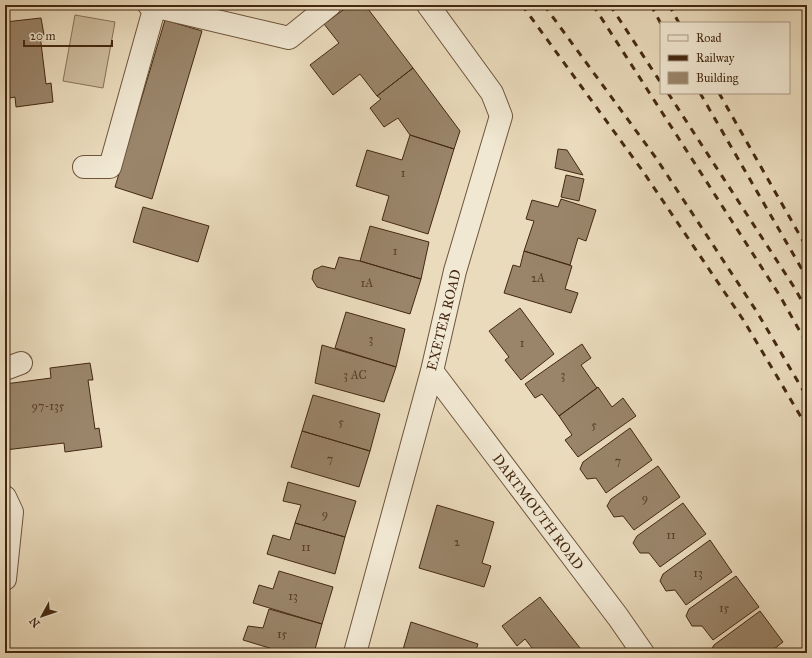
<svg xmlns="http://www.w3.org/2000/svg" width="812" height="658" viewBox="0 0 812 658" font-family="'IM FELL Great Primer',serif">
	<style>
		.garden { fill: #cebd9f; stroke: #897258 }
		.building { fill: #9a856a; stroke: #442811 }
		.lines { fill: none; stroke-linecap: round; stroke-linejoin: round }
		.minor-casing { stroke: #6e553c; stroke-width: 24 }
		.minor { stroke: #f1e8d3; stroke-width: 22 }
		.rail { stroke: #442811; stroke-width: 3; stroke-dasharray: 7 7; stroke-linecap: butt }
		.labels { text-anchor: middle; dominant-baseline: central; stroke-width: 3.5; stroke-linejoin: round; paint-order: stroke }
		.number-label { font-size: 12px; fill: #5a3f27 }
		.street-label { font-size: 14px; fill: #442811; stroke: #f1e8d3 }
	</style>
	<rect width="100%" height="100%" fill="#eadbbc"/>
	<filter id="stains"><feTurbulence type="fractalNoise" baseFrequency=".005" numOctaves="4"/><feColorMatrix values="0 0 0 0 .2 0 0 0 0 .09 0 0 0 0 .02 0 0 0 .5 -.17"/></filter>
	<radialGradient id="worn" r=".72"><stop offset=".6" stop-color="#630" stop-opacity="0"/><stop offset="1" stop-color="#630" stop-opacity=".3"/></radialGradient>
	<!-- garden -->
	<path class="garden" d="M75,15L115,22L103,88L63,81Z"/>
	<!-- building -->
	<path class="building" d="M350,5H365L413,68L377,96L360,74L333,95L310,65L339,43L324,24Z
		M41,18L44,35H40L46,84L51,83L53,102L16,107L15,97L5,99V22Z
		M165,20L202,31L152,199L115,187Z
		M413,68L460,131L454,149L410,135L398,118L384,127L370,108L381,99L377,96Z
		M410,135L454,149L428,234L382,220L389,196L356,186L367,150L402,160Z
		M558,149L567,150L583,175L555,168Z
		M566,175L584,179L579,201L561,197Z
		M561,199L596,210L586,241L578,238L570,265L524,251L534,221L526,219L532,200L558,207Z
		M143,207L209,226L198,262L133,242Z
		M370,226L429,242L421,279L360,261Z
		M524,251L572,266L565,289L578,293L571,313L504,293L513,265L520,267Z
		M339,257L360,261L421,279L410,314L317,287L312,279L314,270L322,266L335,269Z
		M520,308L554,354L521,380L505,360L509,357L489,331Z
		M346,312L405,329L396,367L335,348Z
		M582,344L591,358L581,365L597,388L559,416L542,394L535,398L525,384Z
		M322,345L396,367L384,402L315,383Z
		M90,363L93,380H88L95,429L99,428L102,447L65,452L64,443L5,450V384L51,378L50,368Z
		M598,387L612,407L623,398L636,416L578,457L565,440L572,435L559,416Z
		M313,395L380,414L370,451L302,431Z
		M630,428L652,460L606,493L596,478L587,479L580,469L583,462Z
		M302,431L370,451L359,487L291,467Z
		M658,466L680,497L634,530L623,516L614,517L607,506L611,499Z
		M288,482L356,501L345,537L295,523L301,505L283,501Z
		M683,503L706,534L660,567L649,553H640L633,543L637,536Z
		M437,505L494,522L482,563L491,566L484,587L419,568Z
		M295,523L345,537L335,574L267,554L273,535L290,540Z
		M710,540L732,572L686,605L675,590L666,591L660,581L663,574Z
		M279,571L333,587L322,624L253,603L259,585L273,589Z
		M736,576L759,607L713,640L702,626H692L686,616L689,609Z
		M540,597L580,648L573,653H549L548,652L546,653H536L525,639L517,646L502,626Z
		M269,609L322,624L314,653H286L243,640L248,626L263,628Z
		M760,611L783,642L769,653H711L710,652L714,645Z
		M411,622L478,644L475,653H402Z
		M786,649L789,653H781Z"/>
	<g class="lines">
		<defs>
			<path id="minor" d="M149,5L289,38L330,5
				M84,167H110L155,6
				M5,369L21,363
				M432,371L618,617L643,653
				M5,497L12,512L5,579
				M355,653L432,371L455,271L501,116L492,93L428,5"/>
		</defs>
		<!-- minor casing -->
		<use href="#minor" class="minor-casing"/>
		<!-- minor -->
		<use href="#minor" class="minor"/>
		<!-- rail -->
		<path class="rail" d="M522,5L642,170L744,321L807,427
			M544,5L656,158L757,312L807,397
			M593,5L780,296L807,344
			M610,5L661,83
			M651,5L661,24
			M669,5L679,23
			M668,93L794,287L807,310
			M700,93L807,278
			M719,93L807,248"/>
	</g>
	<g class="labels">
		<!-- number labels -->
		<g class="number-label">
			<text x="403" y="173">1</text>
			<text x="395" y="251">1</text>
			<text x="538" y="278">2A</text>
			<text x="367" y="283">1A</text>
			<text x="371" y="339">3</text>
			<text x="522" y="343">1</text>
			<text x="355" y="375">3 AC</text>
			<text x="563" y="375">3</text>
			<text x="48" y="406">97-135</text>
			<text x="341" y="422">5</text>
			<text x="594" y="425">5</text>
			<text x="330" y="459">7</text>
			<text x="618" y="461">7</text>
			<text x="645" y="498">9</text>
			<text x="325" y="514">9</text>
			<text x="671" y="535">11</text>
			<text x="457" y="542">2</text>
			<text x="306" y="547">11</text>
			<text x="698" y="573">13</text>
			<text x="293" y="596">13</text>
			<text x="724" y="608">15</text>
			<text x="282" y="634">15</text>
		</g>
		<!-- street labels -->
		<g class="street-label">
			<text transform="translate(444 320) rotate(-76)">EXETER ROAD</text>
			<text transform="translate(538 512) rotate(53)">DARTMOUTH ROAD</text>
		</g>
	</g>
	<!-- margin -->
	<rect width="812" height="658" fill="none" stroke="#eadbbc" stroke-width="20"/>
	<rect x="6" y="6" width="800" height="646" fill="none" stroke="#442811" stroke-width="2"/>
	<rect x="10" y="10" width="792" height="638" fill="none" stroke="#442811"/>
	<!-- legend -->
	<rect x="660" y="22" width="130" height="72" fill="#f1e8d3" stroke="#ac9b85"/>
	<rect x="668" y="35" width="20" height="6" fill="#f1e8d3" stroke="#ac9b85"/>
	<text x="696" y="42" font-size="12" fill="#442811">Road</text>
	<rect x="668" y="55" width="20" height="6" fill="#442811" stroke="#ac9b85"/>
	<text x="696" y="62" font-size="12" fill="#442811">Railway</text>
	<rect x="668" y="72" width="20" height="12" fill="#9a856a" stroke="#ac9b85"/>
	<text x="696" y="82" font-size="12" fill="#442811">Building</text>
	<!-- north arrow -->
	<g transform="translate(42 616) rotate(230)" stroke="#f1e8d3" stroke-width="3" paint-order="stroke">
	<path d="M0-3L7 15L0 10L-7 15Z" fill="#442811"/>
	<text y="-6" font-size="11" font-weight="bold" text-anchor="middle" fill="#442811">N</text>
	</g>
	<!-- scale -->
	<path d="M24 40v6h88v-6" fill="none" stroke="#442811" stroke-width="2"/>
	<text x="30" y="40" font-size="12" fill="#442811" stroke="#f1e8d3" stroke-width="3" paint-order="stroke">20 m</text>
	<rect width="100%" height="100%" filter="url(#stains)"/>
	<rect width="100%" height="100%" fill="url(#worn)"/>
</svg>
